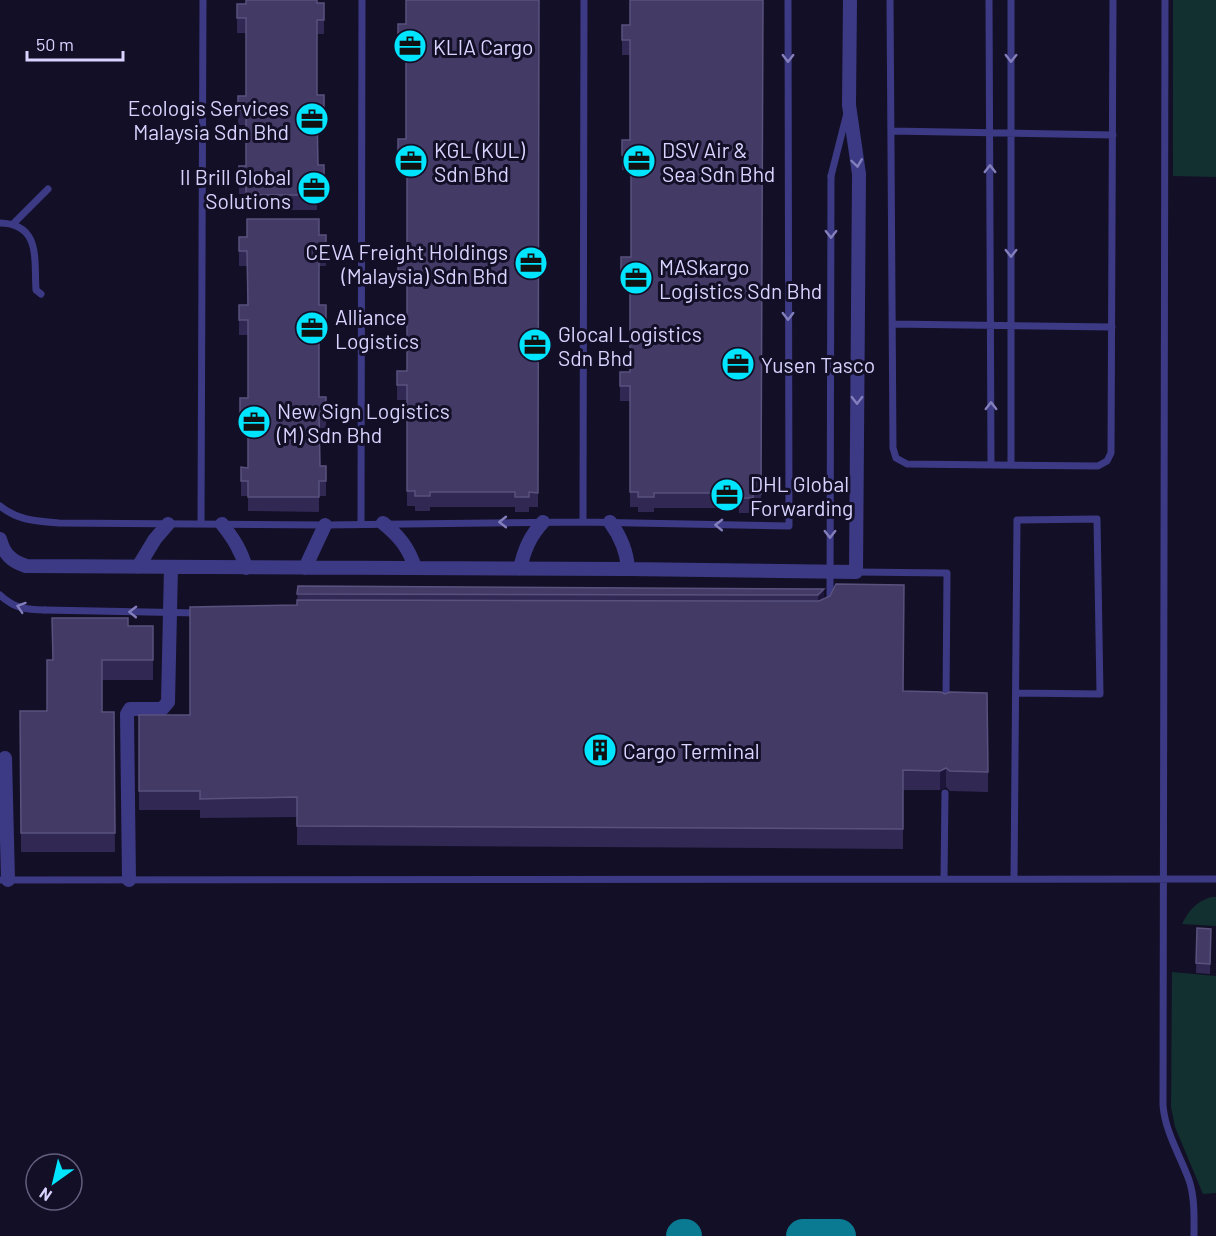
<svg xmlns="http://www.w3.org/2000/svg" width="1216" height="1236" viewBox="0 0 1216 1236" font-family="Barlow,sans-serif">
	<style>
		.green { fill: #12302f }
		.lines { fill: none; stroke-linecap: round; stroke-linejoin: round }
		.taxiway { stroke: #0a7a92; stroke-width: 34 }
		.service { stroke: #3d3a85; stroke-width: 7 }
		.minor { stroke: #3d3a85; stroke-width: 14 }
		.service-bridge { stroke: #3d3a85; stroke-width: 7 }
		.wall { fill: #312854 }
		.shaded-wall { fill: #1d163a }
		.building { fill: #433a66; stroke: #5a527e; stroke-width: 1.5 }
		.oneway { stroke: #837fbc }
		.labels { text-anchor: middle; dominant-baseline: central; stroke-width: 6; stroke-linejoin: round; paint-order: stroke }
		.poi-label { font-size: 21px; fill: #d9d4ff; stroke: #130f26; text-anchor: start }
	</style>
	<rect width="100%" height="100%" fill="#130f26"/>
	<!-- green -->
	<path class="green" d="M1173,0H1216V177L1173,176Z
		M1211,897H1216V926L1182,924C1189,910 1196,902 1211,897Z
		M1172,972L1216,976V1193L1203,1194L1175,1127L1171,1107Z"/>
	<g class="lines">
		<!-- taxiway -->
		<path class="taxiway" d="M683,1236H685
			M803,1236H839"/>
		<!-- service -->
		<path class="service" d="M890,0L893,448L896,458L907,464L1098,466L1107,461L1111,453L1113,0
			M989,0L991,465
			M1011,0V465
			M1165,0L1163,1105C1165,1132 1180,1155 1189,1180C1195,1198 1194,1217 1194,1236
			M891,131L1113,135
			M831,176L847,113
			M0,223C41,224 34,259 36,290L41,294
			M14,223L48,189
			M893,324L1112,327
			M0,506C19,521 36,521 59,523L325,525L583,522L789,526L788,0
			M583,522L584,0
			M201,524L203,0
			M361,524L362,0
			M856,572L947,573L946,701
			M0,595C14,608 26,610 45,610
			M944,879L945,793
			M1014,879L1017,520L1097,519L1100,694L1016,693
			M0,880L1216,879"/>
		<!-- minor -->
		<path class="minor" d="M610,522C621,537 627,551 628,569
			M383,523C399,536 409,548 415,568
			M222,524C233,538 241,550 246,568
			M0,539C4,554 11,561 26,566L628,569L856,572L859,174L849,105L850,0
			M138,567L155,539L168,524
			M305,568L325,525
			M520,569C524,550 530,536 543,522
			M5,758L8,880
			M129,880L127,714L130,709H162L168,702L171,567"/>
		<!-- service-bridge -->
		<path class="service-bridge" d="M830,605L831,176
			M45,610L198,613"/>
	</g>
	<!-- wall -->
	<path class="wall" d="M539,0L538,507H529V512H515V507H430V511H415V506H407V400H397V385L407,371V285H398V270L407,256V169L398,168V139H406V54H398V24H406Z
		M763,0L761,508H753V513H739V508H654V512H638V507H630V401H620V386L630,372V286H621V271L631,257V170H622V140H630V55H622V25H630Z
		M324,3V34H317V95H324V126H317L318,165H324V194H317V210H246V194H239V166H246V125H238V96H246V33H237V4Z
		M326,235V266H319V305H326V336H319V397H326V428H319L320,466H326V496H319V512L248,511V496H241V467L248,468V427H240V398H248V335H239V305H247V266H239V237Z
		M298,586L824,589V599L903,691L988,772V792L950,791L946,787L940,790H903V849L297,845V817L200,818V810H139V715H190L297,605Z
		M128,626H153V680H102V712H114L115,852H21L20,711H47L53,660Z
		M1197,928L1211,929L1210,974L1196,973Z"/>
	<!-- shaded-wall -->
	<path class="shaded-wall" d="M824,589V604L818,609V595Z
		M946,768V787L940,790V771Z"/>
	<!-- building -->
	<path class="building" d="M246,0H317V3H324V20H317V95H324V111H317L318,165H324V180L317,179V195H246V179H239V166H246V110H238V96H246V18H237V4H246Z
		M406,0H539L538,493L529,492V497H515V492H430V496H415V491H407V385H397V371H407V270H398V256H407V154H398V139H406V39H398V24H406Z
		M630,0H763L761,494H753V498H739V493H654V497H638V492H630V386H620V372H630V271H621V257H631V155H622V140H630V40H622V25H630Z
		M247,219H319V235H326V251H319V305H326V321H319V397H326V413H319L320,466H326V481H319V497H248V481H241V467L248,468V412H240V398H248V320H239V305H248L247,251H239V237H247Z
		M836,584L904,585L903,691L941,692L945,694L950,692L987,693L988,772L950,771L946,768L940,771L903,770V829L297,826V797L200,799V791H139V715H190V607L297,605V600L819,601L830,596Z
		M298,586L824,589L818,595L297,594Z
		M52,618H128V626H153V660H102V712H114L115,833H21L20,711H47V660H53Z
		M1197,928L1211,929L1210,964L1196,963Z"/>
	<!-- one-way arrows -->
	<defs><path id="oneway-chevron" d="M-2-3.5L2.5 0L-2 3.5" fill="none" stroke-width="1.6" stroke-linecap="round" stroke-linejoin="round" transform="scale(1.5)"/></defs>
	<g class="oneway">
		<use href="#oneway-chevron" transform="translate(788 58) rotate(90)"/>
		<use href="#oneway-chevron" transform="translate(1011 58) rotate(90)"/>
		<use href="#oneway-chevron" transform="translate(857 163) rotate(82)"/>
		<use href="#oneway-chevron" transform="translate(990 169) rotate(-90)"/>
		<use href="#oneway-chevron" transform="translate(831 234) rotate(90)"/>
		<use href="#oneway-chevron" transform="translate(1011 253) rotate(90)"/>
		<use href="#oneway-chevron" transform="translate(788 316) rotate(90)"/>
		<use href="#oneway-chevron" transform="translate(857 400) rotate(90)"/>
		<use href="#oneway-chevron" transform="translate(991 406) rotate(-90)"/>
		<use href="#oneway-chevron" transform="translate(503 522) rotate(180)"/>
		<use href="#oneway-chevron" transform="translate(719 525) rotate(-179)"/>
		<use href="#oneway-chevron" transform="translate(830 534) rotate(90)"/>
		<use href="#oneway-chevron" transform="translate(21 607) rotate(-162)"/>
		<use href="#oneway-chevron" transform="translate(133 612) rotate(-179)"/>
	</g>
	<!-- icons -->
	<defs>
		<symbol id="office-disc" viewBox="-11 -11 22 22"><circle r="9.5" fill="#00e5ff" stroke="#130f26"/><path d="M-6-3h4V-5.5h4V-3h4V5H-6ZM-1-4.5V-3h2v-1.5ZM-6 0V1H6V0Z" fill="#111"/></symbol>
		<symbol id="building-disc" viewBox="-11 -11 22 22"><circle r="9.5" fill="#00e5ff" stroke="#130f26"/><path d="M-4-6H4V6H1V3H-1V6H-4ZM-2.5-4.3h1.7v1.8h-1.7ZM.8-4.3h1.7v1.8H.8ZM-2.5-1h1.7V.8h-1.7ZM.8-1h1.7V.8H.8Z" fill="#111"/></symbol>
	</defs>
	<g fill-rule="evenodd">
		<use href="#office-disc" x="391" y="27" width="38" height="38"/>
		<use href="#office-disc" x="293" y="100" width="38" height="38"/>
		<use href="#office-disc" x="392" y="142" width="38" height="38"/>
		<use href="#office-disc" x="620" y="142" width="38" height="38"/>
		<use href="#office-disc" x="295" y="169" width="38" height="38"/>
		<use href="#office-disc" x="512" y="244" width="38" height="38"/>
		<use href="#office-disc" x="617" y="259" width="38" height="38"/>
		<use href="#office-disc" x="293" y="309" width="38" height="38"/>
		<use href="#office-disc" x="516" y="326" width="38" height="38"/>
		<use href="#office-disc" x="719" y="345" width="38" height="38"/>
		<use href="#office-disc" x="235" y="403" width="38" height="38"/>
		<use href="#office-disc" x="708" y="476" width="38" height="38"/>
		<use href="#building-disc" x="581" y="731" width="38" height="38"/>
	</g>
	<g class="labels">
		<!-- poi labels -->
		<g class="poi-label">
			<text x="433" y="46">KLIA Cargo</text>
			<text x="289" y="107" text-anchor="end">Ecologis Services<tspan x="289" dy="24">Malaysia Sdn Bhd</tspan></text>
			<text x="434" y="149">KGL (KUL)<tspan x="434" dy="24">Sdn Bhd</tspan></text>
			<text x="662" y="149">DSV Air &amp;<tspan x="662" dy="24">Sea Sdn Bhd</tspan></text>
			<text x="291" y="176" text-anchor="end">II Brill Global<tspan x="291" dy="24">Solutions</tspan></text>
			<text x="508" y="251" text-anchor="end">CEVA Freight Holdings<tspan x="508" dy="24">(Malaysia) Sdn Bhd</tspan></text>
			<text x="659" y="266">MASkargo<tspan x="659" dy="24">Logistics Sdn Bhd</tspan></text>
			<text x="335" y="316">Alliance<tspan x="335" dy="24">Logistics</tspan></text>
			<text x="558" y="333">Glocal Logistics<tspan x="558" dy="24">Sdn Bhd</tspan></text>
			<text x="761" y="364">Yusen Tasco</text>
			<text x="277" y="410">New Sign Logistics<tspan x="277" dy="24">(M) Sdn Bhd</tspan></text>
			<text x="750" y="483">DHL Global<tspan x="750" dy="24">Forwarding</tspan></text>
			<text x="623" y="750">Cargo Terminal</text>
		</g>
	</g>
	<!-- north arrow -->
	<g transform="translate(54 1182) rotate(214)"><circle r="28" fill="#130f26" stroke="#625e7d" stroke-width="1.5"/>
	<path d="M0-4.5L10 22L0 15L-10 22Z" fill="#00e5ff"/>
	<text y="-9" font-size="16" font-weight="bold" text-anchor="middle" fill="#d9d4ff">N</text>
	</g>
	<!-- scale -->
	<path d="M27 51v9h96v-9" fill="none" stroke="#d9d4ff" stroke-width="3"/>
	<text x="36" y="51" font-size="18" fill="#d9d4ff" stroke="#130f26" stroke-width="4.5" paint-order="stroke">50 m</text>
</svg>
